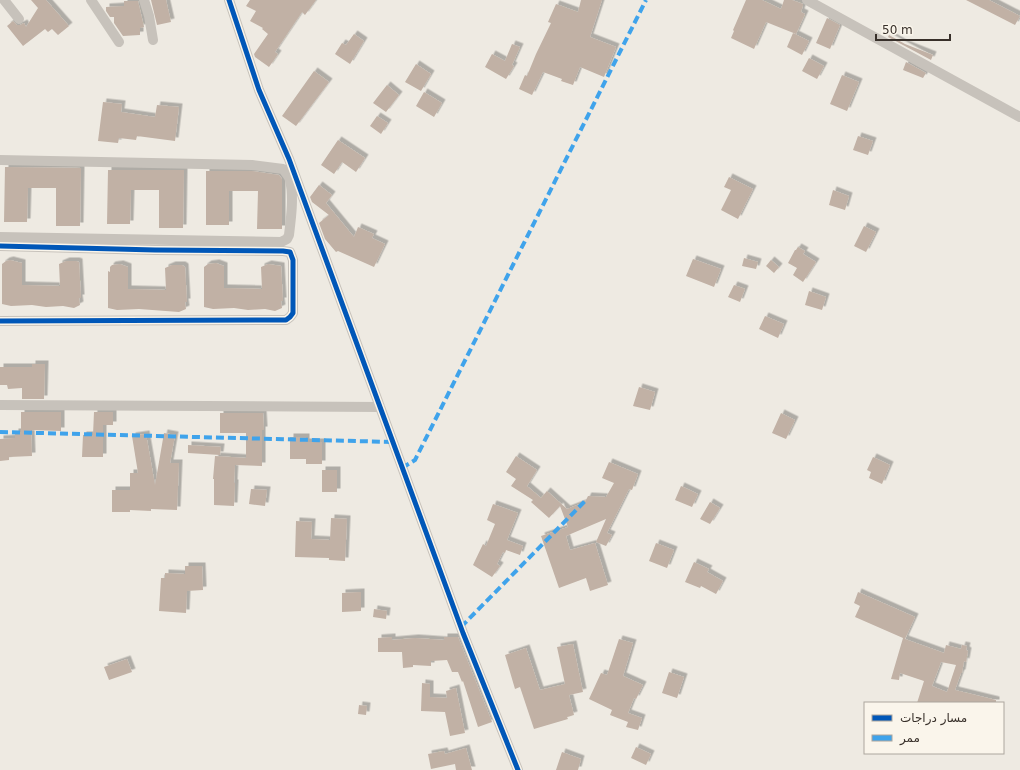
<svg xmlns="http://www.w3.org/2000/svg" width="1020" height="770" viewBox="0 0 1020 770" font-family="'DejaVu Sans',Cairo,sans-serif">
	<style>
		.building { fill: #c1b1a5; fill-rule: evenodd; filter: url(#shadow) }
		.lines { fill: none; stroke-linecap: round; stroke-linejoin: round }
		.minor { stroke: #c7c2bb; stroke-width: 10 }
		.quiet { stroke: #3fa3eb; stroke-width: 4; stroke-dasharray: 8 4; stroke-linecap: butt }
		.cycleway-casing { stroke: #faf5eb; stroke-width: 8 }
		.cycleway { stroke: #0057b8; stroke-width: 5 }
	</style>
	<defs>
		<filter id="shadow"><feDropShadow dx="3.5" dy="-3.5" stdDeviation="0" flood-color="#0004"/></filter>
	</defs>
	<rect width="100%" height="100%" fill="#eeeae2"/>
	<!-- building -->
	<path class="building" d="M31,0H46L69,26L58,35L52,29L48,32L45,29L23,46L7,26L13,21L17,25H20L24,23L26,27L38,8Z
		M151,0H166L171,22L157,25Z
		M250,0H316L305,15L302,12L275,52L278,54L269,67L255,57L254,54L268,34L262,29L263,28L250,21L256,11L246,6Z
		M581,0H602L590,37L616,47L604,77L580,67L573,85L561,81L562,79L543,72L532,95L519,89L525,75L527,76L536,54L551,23L548,22L556,4L578,12Z
		M746,0H762L781,9L784,0H792L803,4V5L801,12L805,14L796,34L766,22L754,49L731,38L734,31L733,30Z
		M966,0H989L1020,16L1015,25Z
		M124,1H138L144,27L140,28V35L123,36L114,23V17H110L106,11V7L124,6Z
		M827,18L840,25L830,49L816,43Z
		M793,33L809,41L802,55L787,47Z
		M354,34L364,41L350,64L335,54L342,43L346,45Z
		M889,35L905,44L933,55L931,60L888,37Z
		M512,44L520,47L512,65L514,66L506,79L485,67L492,54L505,61Z
		M809,58L824,66L817,79L802,71Z
		M906,62L926,73L923,78L903,70Z
		M416,64L431,74L421,91L405,82Z
		M314,71L329,82L296,126L282,116Z
		M842,75L859,82L847,111L830,104Z
		M387,85L399,95L386,112L373,103Z
		M424,92L442,103L434,117L416,106Z
		M103,102L122,104L121,112L155,117L157,105L179,107L175,141L137,136L136,140L119,138L118,143L98,141Z
		M377,116L388,123L381,134L370,126Z
		M858,136L873,141L868,155L853,150Z
		M338,140L365,158L356,172L342,162L334,174L321,165Z
		M5,167L81,168L80,226H56V188H28L27,222H4Z
		M108,170H184L183,228H159V190H131L130,224H107Z
		M206,171H252L279,175L282,179V229H257L258,191H229V225H206Z
		M729,177L753,189L738,219L721,210L731,190L724,187Z
		M319,185L332,195L326,203L354,237L358,227L374,234L372,238L385,244L374,267L338,251L336,252L325,239L319,223L329,215L312,202L310,197Z
		M833,190L849,196L845,210L829,205Z
		M864,226L876,232L866,252L854,246Z
		M798,247L805,251L803,254L816,262L803,282L793,275L797,268L788,263L795,250H796Z
		M744,258L758,262L756,269L742,266Z
		M693,259L721,269L714,287L686,276Z
		M10,260L22,263V285L60,286L59,264L66,261H76L79,262L81,298H79L80,305L74,308L63,306L46,307L32,305L11,306L2,304V264L6,261Z
		M771,260L779,267L774,273L766,266Z
		M216,263L224,266V288L262,289L261,267L268,264L281,266L283,301H281L282,308L275,311L265,309L248,310L234,308L213,309L204,307V267L208,264Z
		M120,264L128,267V289L166,290L165,268L172,265H182L185,267L187,302H185L186,309L179,312L139,309L117,310L108,308V271L110,272V267L112,265Z
		M734,285L745,289L740,302L728,297Z
		M809,291L826,297L822,310L805,305Z
		M765,316L784,324L778,338L759,329Z
		M32,364H45L44,399H22V388L8,389L7,385H0V367H32Z
		M639,387L655,392L650,410L633,406Z
		M21,412H61V431L31,430L32,456L9,457V460L0,461V439L15,438V432H21Z
		M94,412H113V425H103V457H82L83,435H93Z
		M220,413H263L264,430H262V466L235,465L234,483H235L234,506L214,505V479H213L215,456L246,458V433H220Z
		M781,413L795,420L786,439L772,433Z
		M164,433L175,435L170,463H179L177,510L151,509V511L130,510V512H112V490H130V473H138L132,436L146,434L155,485Z
		M290,437H306V442H322V464H306V459H290Z
		M188,445L221,447L220,455L188,453Z
		M516,456L537,470L527,486L541,498L547,491L567,509L585,502L588,496L606,497L614,483L602,478L609,462L638,474L632,490L629,489L607,533L612,535L606,546L596,542L606,519L566,536L570,550L595,543L608,585L590,591L586,578L559,588L541,536L568,527L560,506L549,518L531,502L533,500L511,486L516,479L506,472Z
		M873,457L890,465L882,484L869,478L871,472L867,470Z
		M322,470H337V492H322Z
		M681,486L698,494L692,507L675,500Z
		M251,489L267,490L265,506L249,504Z
		M710,502L720,508L710,524L700,519Z
		M493,504L518,513L507,540L523,546L520,555L506,550L505,553L503,552L497,564L500,566L492,577L473,565L483,544L486,546L495,524L487,520Z
		M331,518L347,519L345,561L329,560V558L295,557L296,521L312,522L311,539L330,540Z
		M656,543L674,550L667,568L649,561Z
		M694,562L709,569L707,572L723,581L716,594L701,586L700,588L685,582Z
		M185,566H202L203,590L187,591L186,613L159,611L161,578H165V573L185,574Z
		M361,592V611L342,612V593Z
		M858,592L915,617L905,639L944,653L946,645L961,649L962,645L967,646L966,650L968,651L966,662L964,661L962,673H961L955,690L996,700V703H917L924,681L900,673L899,680L891,679L903,638L855,617L860,606L854,603ZM941,662L956,665L947,692L932,686Z
		M374,609L387,611L386,619L373,617Z
		M392,637V640L415,638L444,640V637H458L492,722L478,727L463,681L462,682L458,672H452L447,660L431,661V666L413,665V667L403,668L402,652H378V638Z
		M619,639L633,643L623,676L643,685L636,699L634,698L628,713L642,718L638,730L626,727L628,722L610,715L612,710L589,699L601,673L607,675Z
		M573,644L583,692L569,695L574,715L567,717L568,719L534,729L520,687L515,689L505,655L526,648L540,690L565,684L557,647Z
		M127,659L132,672L109,680L104,667Z
		M669,672L684,677L677,698L662,693Z
		M422,683L430,684V697L447,698L446,691L456,688L465,733L450,736L445,712L421,711Z
		M359,705L367,706L366,715L358,714Z
		M636,747L651,754L646,765L631,758Z
		M466,748L472,770H456L455,764L431,769L428,754L444,751L445,754Z
		M562,752L581,759L578,770H556Z"/>
	<g class="lines">
		<!-- minor -->
		<path class="minor" d="M4,0L19,19
			M91,0L119,42
			M144,0L149,16L153,40
			M229,0L259,90L289,159L463,633L518,770
			M807,0L1020,117
			M0,160L252,165L283,169C285,172 289,176 290,180C294,197 291,218 289,235L287,239L281,242L0,237
			M0,246L155,250L283,251L290,252L293,260V313L290,317L286,320L0,321
			M0,405L380,407"/>
		<!-- quiet -->
		<path class="quiet" d="M0,432L393,442
			M402,468L415,460L646,0
			M461,627L587,499"/>
		<defs>
			<path id="cycleway" d="M229,0L259,90L289,159L463,633L518,770
				M0,246L155,250L283,251L290,252L293,260V313L290,317L286,320L0,321"/>
		</defs>
		<!-- cycleway casing -->
		<use href="#cycleway" class="cycleway-casing"/>
		<!-- cycleway -->
		<use href="#cycleway" class="cycleway"/>
	</g>
	<!-- legend -->
	<rect x="864" y="702" width="140" height="52" fill="#faf5eb" stroke="#aca69e"/>
	<rect x="872" y="715" width="20" height="6" fill="#0057b8" stroke="#aca69e"/>
	<text x="900" y="722" font-size="12" fill="#38302a">مسار دراجات</text>
	<rect x="872" y="735" width="20" height="6" fill="#3fa3eb" stroke="#aca69e"/>
	<text x="900" y="742" font-size="12" fill="#38302a">ممر</text>
	<!-- scale -->
	<path d="M876 34v6h74v-6" fill="none" stroke="#38302a" stroke-width="2"/>
	<text x="882" y="34" font-size="12" fill="#38302a" stroke="#faf5eb" stroke-width="3" paint-order="stroke">50 m</text>
</svg>
